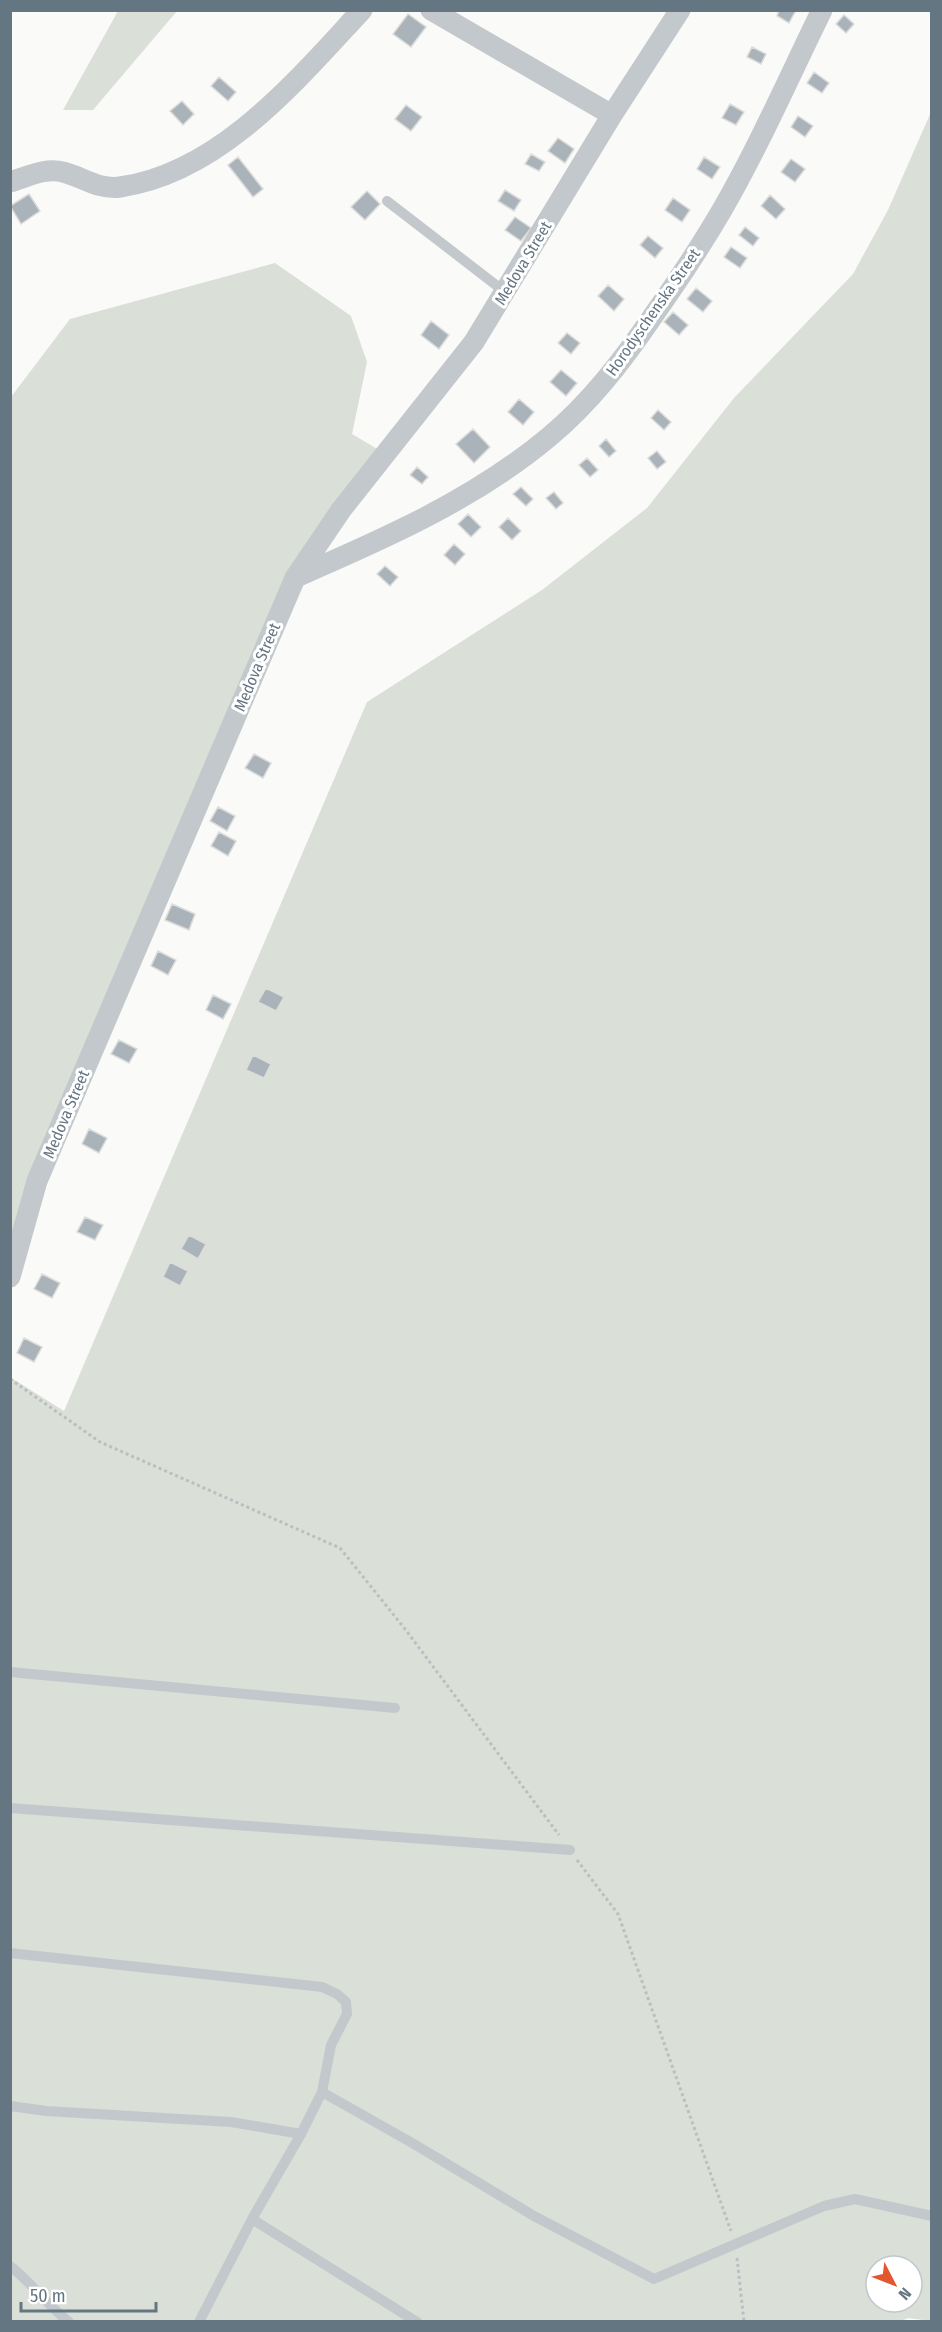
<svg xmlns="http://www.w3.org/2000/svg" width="942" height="2332" viewBox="0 0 942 2332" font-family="'Fira Sans Condensed',sans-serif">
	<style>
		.green { fill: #dadfd7; fill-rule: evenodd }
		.building { fill: #aab3b9; stroke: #dcdcda; stroke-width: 1.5 }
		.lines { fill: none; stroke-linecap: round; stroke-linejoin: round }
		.path { stroke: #bbbfc2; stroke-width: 3; stroke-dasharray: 3 3; stroke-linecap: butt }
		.lane { stroke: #c3c8cc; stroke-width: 10 }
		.street { stroke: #c3c8cc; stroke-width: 21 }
		.labels { text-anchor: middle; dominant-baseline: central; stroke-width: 6; stroke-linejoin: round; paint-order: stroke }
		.street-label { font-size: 16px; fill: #657683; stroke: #fff }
	</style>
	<rect width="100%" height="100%" fill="#fafaf8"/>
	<!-- green -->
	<path class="green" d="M118,11H177L93,110H63Z
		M931,112V2321L908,2318L899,2322L11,2321L10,1377L64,1411L367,702L542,590L647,508L734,398L853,274L888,210ZM876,2266H912V2302H876Z
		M275,263L351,316L367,362L352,434L379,450L335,507L11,1245V397L70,319Z"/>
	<!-- building -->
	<path class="building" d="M779,10H793L795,12L789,23L777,16Z
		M408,14L426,27L411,47L393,34Z
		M844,15L854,24L846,33L836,24Z
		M752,47L766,54L761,64L747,57Z
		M814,72L829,83L822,93L807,83Z
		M219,77L236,92L228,101L211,86Z
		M182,101L194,114L183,125L170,111Z
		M730,104L744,112L736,125L722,118Z
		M406,105L422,117L411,131L395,119Z
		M798,116L813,126L805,137L791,127Z
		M558,138L574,149L565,163L548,151Z
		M531,154L545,162L539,171L525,164Z
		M238,157L263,189L253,197L228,165Z
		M704,157L720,167L712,179L697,169Z
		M791,159L805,169L795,182L781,172Z
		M505,190L521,200L514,211L498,201Z
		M367,191L380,204L365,220L351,207Z
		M29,194L40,211L21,224L10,206Z
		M770,195L785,209L776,219L761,206Z
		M673,198L690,210L682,222L665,210Z
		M515,217L531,228L521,241L505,230Z
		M745,227L759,238L753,246L739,235Z
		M648,236L663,248L655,258L640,245Z
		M731,247L747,258L740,268L724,257Z
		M608,285L624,299L614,311L598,296Z
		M696,288L712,301L703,312L687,299Z
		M673,312L688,325L679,335L664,322Z
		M431,321L449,335L439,349L421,335Z
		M567,333L580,343L571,354L558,343Z
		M561,370L577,383L566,396L550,382Z
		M519,399L534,412L523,425L508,412Z
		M658,410L671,422L664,430L651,418Z
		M473,429L490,447L474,463L456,444Z
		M606,439L616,451L609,457L599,446Z
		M657,451L666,462L657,469L648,458Z
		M587,458L598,470L590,477L579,465Z
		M417,467L428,477L422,484L410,475Z
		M521,487L533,499L526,506L513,494Z
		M554,492L563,503L556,509L546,498Z
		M468,514L481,527L471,537L458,524Z
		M508,518L521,531L512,540L499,527Z
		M454,544L465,554L455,565L444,555Z
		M385,566L398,577L390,586L377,574Z
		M254,754L271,763L263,778L245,768Z
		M218,807L235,816L227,831L210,821Z
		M219,832L236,841L228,856L211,846Z
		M172,904L195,914L189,930L165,920Z
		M158,951L176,960L168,975L151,966Z
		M266,988L284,997L276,1011L258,1002Z
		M213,995L231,1004L223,1019L206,1010Z
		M119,1040L137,1049L129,1063L111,1054Z
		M253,1055L271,1064L264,1078L246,1070Z
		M89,1129L107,1138L99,1153L82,1144Z
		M85,1217L103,1225L95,1240L77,1232Z
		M189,1235L206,1244L198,1259L181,1249Z
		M170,1262L188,1271L180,1286L163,1277Z
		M42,1274L60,1283L52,1298L34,1289Z
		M24,1338L42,1347L34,1362L17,1353Z"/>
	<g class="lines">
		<!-- path -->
		<path class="path" d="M10,1379L100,1442L340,1548L405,1629L559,1835
			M577,1860L618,1914L731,2231
			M737,2258L744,2322"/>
		<!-- lane -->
		<path class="lane" d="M387,201L505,292
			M10,1672L395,1708
			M10,1808L570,1850
			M10,1953L322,1987L337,1994L346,2002L347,2014L331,2045L322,2092L301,2134L252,2219L199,2322
			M322,2092L414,2144L534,2216L654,2279L824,2206L855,2199L932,2216
			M10,2106L46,2111L231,2122L301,2134
			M252,2219L417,2322
			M10,2266C32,2283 47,2305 69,2322"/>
		<!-- street -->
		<path class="street" d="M431,10L612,115
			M10,182C27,177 46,167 63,172C83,177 98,190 120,187C220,173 297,80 362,10
			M296,577C384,539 475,499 549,437C590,403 623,360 653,316C677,282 701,246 722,210C759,146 789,77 822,10
			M10,1277L37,1181L295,578L341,510L474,342L612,115L680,10"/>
	</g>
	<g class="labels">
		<!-- street labels -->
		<g class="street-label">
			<text transform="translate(523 263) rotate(-59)">Medova Street</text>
			<text transform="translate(653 312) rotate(-55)">Horodyschenska Street</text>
			<text transform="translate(257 667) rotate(-67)">Medova Street</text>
			<text transform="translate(66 1114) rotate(-67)">Medova Street</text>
		</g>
	</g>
	<!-- border -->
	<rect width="942" height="2332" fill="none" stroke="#657683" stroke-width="24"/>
	<!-- north arrow -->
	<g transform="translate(894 2284) rotate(132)"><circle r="28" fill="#ffffff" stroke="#c1c8cd" stroke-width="1.5"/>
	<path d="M0-4.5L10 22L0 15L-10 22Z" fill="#e4572e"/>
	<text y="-9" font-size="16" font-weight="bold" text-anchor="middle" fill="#657683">N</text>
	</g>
	<!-- scale -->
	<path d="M21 2302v9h135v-9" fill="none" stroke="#657683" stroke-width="3"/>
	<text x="30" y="2302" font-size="18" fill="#657683" stroke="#ffffff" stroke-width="4.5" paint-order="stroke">50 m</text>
</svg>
